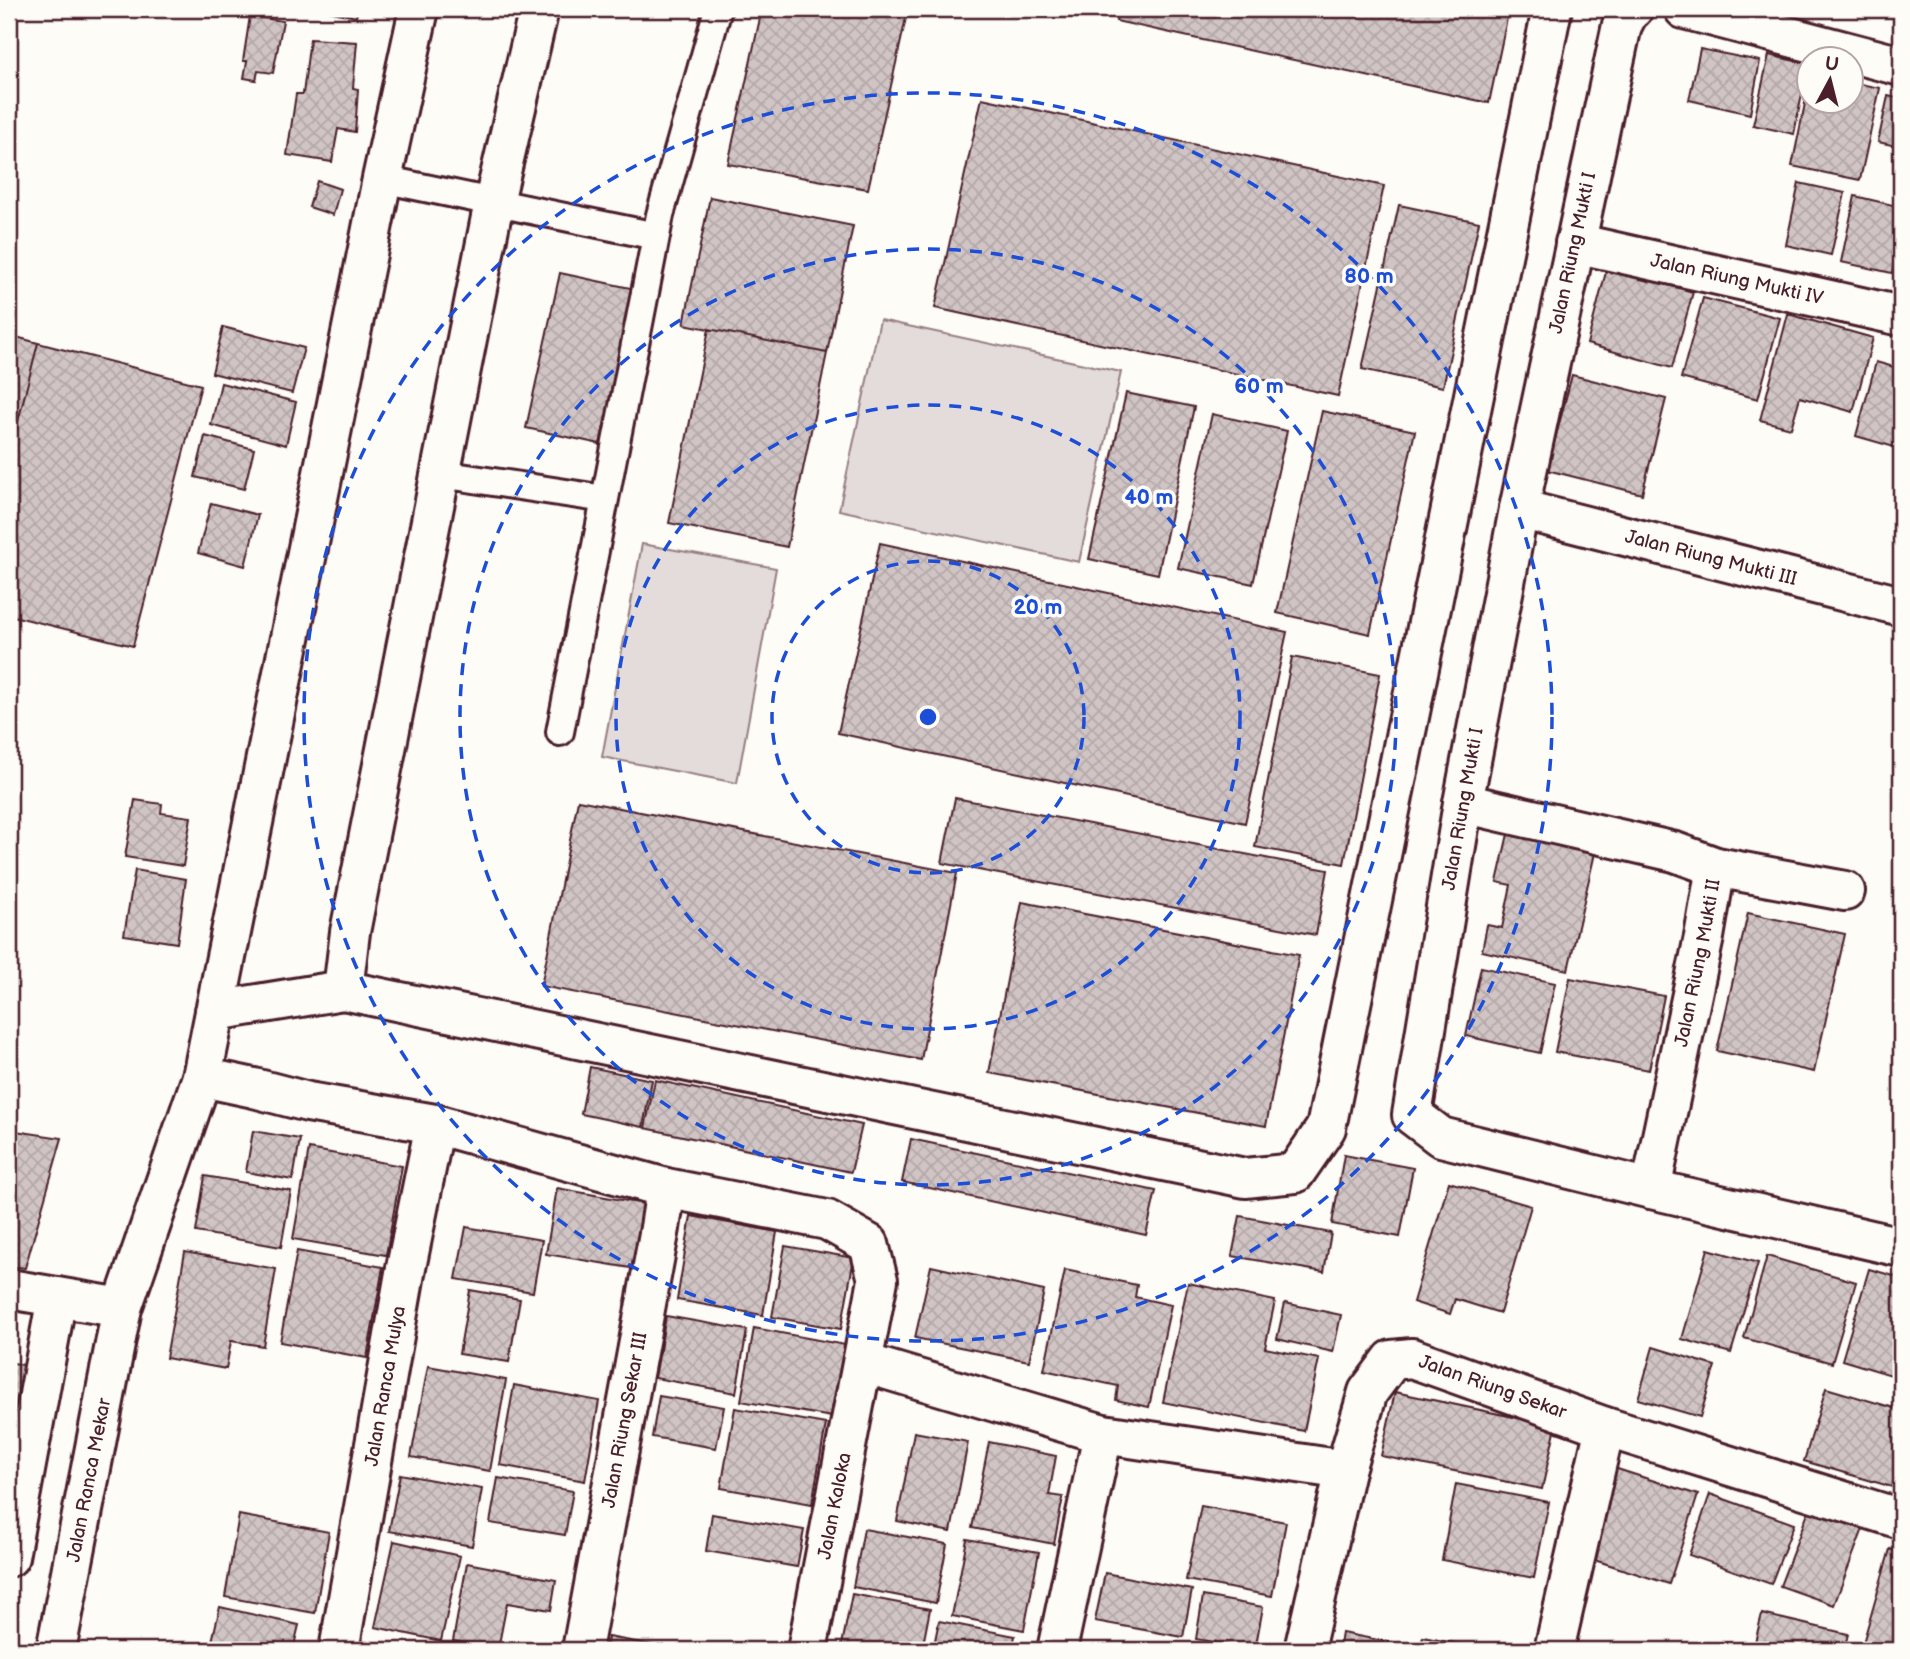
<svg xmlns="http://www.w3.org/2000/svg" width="1910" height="1659" viewBox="0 0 1910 1659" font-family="'Balsamiq Sans',sans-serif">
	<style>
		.green { fill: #e3dcda; stroke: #967e82; stroke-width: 2 }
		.building { fill: url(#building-cross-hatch); stroke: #4a1f2b; stroke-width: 2 }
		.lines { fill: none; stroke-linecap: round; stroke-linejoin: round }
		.lane-casing { stroke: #4a1f2b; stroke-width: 32 }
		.street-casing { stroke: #4a1f2b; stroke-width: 44 }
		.lane { stroke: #fdfcf7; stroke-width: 26 }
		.street { stroke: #fdfcf7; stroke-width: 38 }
		.ring { fill: none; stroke: #1d4ed8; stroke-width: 3.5; stroke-dasharray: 12 9 }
		.labels { text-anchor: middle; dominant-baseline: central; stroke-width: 7; stroke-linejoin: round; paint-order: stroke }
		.street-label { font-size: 19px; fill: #4a1f2b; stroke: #fdfcf7 }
		.centre { fill: #1d4ed8; stroke: #fdfcf7; stroke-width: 3.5 }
		.ring-label { font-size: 21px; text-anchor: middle; font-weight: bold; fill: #1d4ed8; stroke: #fdfcf7; stroke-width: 7; stroke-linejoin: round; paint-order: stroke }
	</style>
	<defs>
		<pattern id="building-cross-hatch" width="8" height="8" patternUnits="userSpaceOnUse" patternTransform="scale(1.75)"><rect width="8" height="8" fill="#d0c5c4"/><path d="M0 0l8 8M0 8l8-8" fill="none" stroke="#b4a9a9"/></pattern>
	</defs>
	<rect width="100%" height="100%" fill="#fdfcf7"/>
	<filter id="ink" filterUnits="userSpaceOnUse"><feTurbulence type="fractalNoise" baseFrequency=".0143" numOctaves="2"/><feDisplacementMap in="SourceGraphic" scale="14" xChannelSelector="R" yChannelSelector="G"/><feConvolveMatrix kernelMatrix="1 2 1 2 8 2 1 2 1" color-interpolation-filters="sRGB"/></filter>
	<g filter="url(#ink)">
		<!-- green -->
		<path class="green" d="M880,320L1121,372L1079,562L839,510Z
			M642,544L776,568L737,783L602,757Z"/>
		<!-- building -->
		<path class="building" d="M319,9H358L356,17Z
			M762,9H908L868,189L728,164Z
			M1119,9H1509L1489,103L1116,21Z
			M250,16L283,21L273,73L258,71L256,80L244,78L247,61H243Z
			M310,39L357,42L353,88L358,89L355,132L338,129L332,162L287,155L296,94H303Z
			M1700,49L1760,61L1750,114L1689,100Z
			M1769,55L1808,64L1794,134L1753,125Z
			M1850,82L1880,88L1860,180L1792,166L1808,89V102H1850Z
			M1888,96L1901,99V147L1878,142Z
			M982,98L1384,186L1338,396L935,308Z
			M317,181L340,189L333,215L309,207Z
			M1799,183L1845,193L1831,255L1786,245Z
			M1855,196L1901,207V231L1892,273L1841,262Z
			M710,197L853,226L827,353L684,324Z
			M1399,205L1479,222L1443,387L1362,369Z
			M1607,268L1693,292L1672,368L1587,344Z
			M560,273L635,289L600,444L526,428Z
			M1703,298L1780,318L1758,399L1681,378Z
			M1788,314L1873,338L1853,412L1800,397L1791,428L1760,420Z
			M223,327L304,348L292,393L212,373Z
			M709,329L827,353L787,547L669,523Z
			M9,335L38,343L9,457Z
			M38,343L201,385L133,646L9,615V457Z
			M1876,362L1901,369V449L1856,436Z
			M1572,375L1666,399L1642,494L1547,470Z
			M221,383L296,402L286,445L211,425Z
			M1126,393L1194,407L1158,574L1089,559Z
			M1322,411L1415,431L1370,634L1277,613Z
			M1212,414L1287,431L1253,584L1178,568Z
			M205,436L254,449L244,489L195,477Z
			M211,503L258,515L245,566L198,553Z
			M880,543L1287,632L1245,823L838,733Z
			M1292,657L1380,674L1344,864L1255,847Z
			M955,798L1328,870L1316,935L942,863Z
			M135,800L162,804L161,813L191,817L183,866L125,857Z
			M578,800L957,873L921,1060L541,986Z
			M1508,834L1595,853L1568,970L1482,951L1487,925L1502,928L1511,885L1497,882Z
			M135,870L186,879L177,943L124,935Z
			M1022,902L1299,955L1266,1126L989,1073Z
			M1748,913L1845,934L1814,1072L1717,1051Z
			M1481,967L1555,983L1540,1053L1466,1036Z
			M1570,978L1664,996L1649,1070L1555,1052Z
			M590,1067L652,1080L643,1127L581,1114Z
			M655,1080L862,1125L851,1172L645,1128Z
			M9,1130L62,1138L25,1268L9,1266Z
			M253,1131L300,1139L293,1180L246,1172Z
			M911,1139L1156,1191L1146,1235L902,1182Z
			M309,1149L402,1166L386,1255L293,1239Z
			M1344,1155L1413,1168L1400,1237L1332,1224Z
			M205,1176L291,1191L281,1247L196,1232Z
			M1449,1182L1531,1206L1500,1313L1455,1299L1450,1314L1413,1302Z
			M557,1188L649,1205L637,1269L546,1254Z
			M691,1216L777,1232L763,1315L677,1300Z
			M1240,1216L1331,1233L1324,1272L1232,1256Z
			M466,1227L542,1240L533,1292L456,1279Z
			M785,1246L854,1258L841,1329L772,1317Z
			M1708,1249L1758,1263L1731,1353L1682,1339Z
			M297,1251L383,1267L367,1358L280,1342Z
			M185,1252L276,1269L263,1346L231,1341L226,1369L166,1358Z
			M1767,1256L1856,1282L1832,1363L1744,1338Z
			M931,1266L1044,1291L1029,1361L915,1338Z
			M1869,1269L1901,1278V1378L1842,1360Z
			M1065,1270L1137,1285L1135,1297L1171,1305L1149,1407L1116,1400L1118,1386L1044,1370Z
			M1188,1283L1275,1301L1265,1348L1319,1359L1304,1431L1163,1402Z
			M470,1290L520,1299L509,1362L459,1354Z
			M1285,1303L1341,1315L1333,1352L1277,1339Z
			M666,1316L747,1330L736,1393L655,1378Z
			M754,1328L845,1345L832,1417L741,1401Z
			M1653,1347L1715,1366L1700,1417L1638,1399Z
			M9,1362L28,1366L9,1475Z
			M428,1366L506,1380L490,1471L411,1457Z
			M514,1385L599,1401L585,1481L500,1465Z
			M1826,1388L1901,1410V1480L1899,1489L1804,1461Z
			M1395,1392L1556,1426L1542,1489L1381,1456Z
			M659,1396L724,1407L716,1448L652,1437Z
			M735,1408L826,1424L812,1504L721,1488Z
			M914,1432L968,1442L951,1532L897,1521Z
			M989,1442L1056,1456L1049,1495L1063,1497L1054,1544L972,1528Z
			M1611,1467L1698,1495L1669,1584L1582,1556Z
			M400,1474L482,1489L472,1546L389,1531Z
			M498,1478L573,1491L565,1535L490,1523Z
			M1456,1484L1549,1502L1534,1578L1442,1560Z
			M1710,1494L1794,1524L1771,1584L1689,1555Z
			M1201,1506L1286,1522L1272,1596L1186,1580Z
			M1810,1507L1864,1526L1834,1605L1780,1586Z
			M712,1514L804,1530L797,1567L706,1551Z
			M239,1515L329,1532L315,1613L225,1597Z
			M864,1529L947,1544L936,1603L853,1587Z
			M967,1539L1039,1552L1024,1630L952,1616Z
			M394,1541L460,1556L441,1641L375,1627Z
			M1890,1549L1901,1553V1650H1888L1863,1643Z
			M467,1563L556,1580L551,1610L507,1603L498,1649L453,1641Z
			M1105,1573L1192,1590L1183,1637L1095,1621Z
			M852,1594L930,1609L922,1650H841Z
			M1203,1596L1263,1607L1255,1650L1196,1639Z
			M220,1607L299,1625L293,1650H210Z
			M1762,1614L1848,1634L1844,1650H1753Z
			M939,1621L1015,1636L1012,1650H933Z
			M1342,1633L1409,1646L1408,1650H1339Z
			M608,1637L670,1648L669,1650H606Z
			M1423,1637L1490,1650H1420Z
			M381,1644L409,1650H379Z"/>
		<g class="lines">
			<defs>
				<path id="lane" d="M382,179L656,236L660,215L718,9
					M441,474L605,499L656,236
					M560,732L605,499"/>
				<g id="street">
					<path d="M539,9L494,202L350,932L343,990L1245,1178L1295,1173L1326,1128L1552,9"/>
					<path d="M1633,9L1630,10L1622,25L1519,509L1463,803L1412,1115L1441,1137L1651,1189L1901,1247"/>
					<path d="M1684,9L1901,66"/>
					<path id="s1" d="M1575,243L1901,316"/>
					<path id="s2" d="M1519,509L1901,606"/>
					<path d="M1463,803L1675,852L1716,867L1845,891"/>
					<path d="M215,1011L343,990"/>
					<path d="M202,1077L254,1088L308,1102L435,1124L666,1188L827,1220L869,1244L878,1280L807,1650"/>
					<path id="s3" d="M1651,1189L1704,937L1716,867"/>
					<path d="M9,1289L122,1308"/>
					<path id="s4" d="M864,1363L1103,1434L1345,1470L1368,1392L1392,1360L1412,1358L1605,1427L1901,1519"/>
					<path d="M9,1557L57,1297"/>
					<path id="s5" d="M56,1650L122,1308L202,1077L382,179L419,9"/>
					<path id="s6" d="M339,1650L405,1273L435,1124"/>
					<path id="s7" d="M582,1650L660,1228L666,1188"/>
					<path d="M1057,1650L1103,1434"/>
					<path d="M1304,1650L1345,1470"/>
					<path d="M1554,1650L1605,1427"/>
				</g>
			</defs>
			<!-- lane casing -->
			<use href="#lane" class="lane-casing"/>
			<!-- street casing -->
			<use href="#street" class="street-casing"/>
			<!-- lane -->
			<use href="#lane" class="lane"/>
			<!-- street -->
			<use href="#street" class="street"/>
		</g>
	</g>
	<!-- distance rings -->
	<g class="ring">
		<circle cx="928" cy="717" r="156"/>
		<circle cx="928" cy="717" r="312"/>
		<circle cx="928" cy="717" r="468"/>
		<circle cx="928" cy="717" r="624"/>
	</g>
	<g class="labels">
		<!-- street labels -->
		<g class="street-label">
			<text transform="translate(1573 253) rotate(-78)">Jalan Riung Mukti I</text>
			<text stroke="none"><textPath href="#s1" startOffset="166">Jalan Riung Mukti IV</textPath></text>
			<text stroke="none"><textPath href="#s2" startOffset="198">Jalan Riung Mukti III</textPath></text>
			<text transform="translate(1463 809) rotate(-80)">Jalan Riung Mukti I</text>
			<text stroke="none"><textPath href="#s3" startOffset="231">Jalan Riung Mukti II</textPath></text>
			<text stroke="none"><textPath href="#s6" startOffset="268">Jalan Ranca Mulya</textPath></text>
			<text stroke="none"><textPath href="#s4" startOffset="721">Jalan Riung Sekar</textPath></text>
			<text stroke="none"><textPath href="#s7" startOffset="234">Jalan Riung Sekar III</textPath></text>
			<text stroke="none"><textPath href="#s5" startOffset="173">Jalan Ranca Mekar</textPath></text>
			<text transform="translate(835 1506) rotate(-79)">Jalan Kaloka</text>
		</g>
	</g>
	<circle cx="928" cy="717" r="10" class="centre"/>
	<g class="ring-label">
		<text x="1369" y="283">80 m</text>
		<text x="1259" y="393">60 m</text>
		<text x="1149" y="504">40 m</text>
		<text x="1038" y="614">20 m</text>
	</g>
	<!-- margin -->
	<rect width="1910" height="1659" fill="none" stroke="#fdfcf7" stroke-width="35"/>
	<rect x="18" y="18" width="1875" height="1624" fill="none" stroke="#4a1f2b" stroke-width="2.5" filter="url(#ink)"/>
	<!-- north arrow -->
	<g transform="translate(1830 80) rotate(7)"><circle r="33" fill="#fdfcf7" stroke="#b5a4a5" stroke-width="2"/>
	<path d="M0-5L12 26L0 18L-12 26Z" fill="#4a1f2b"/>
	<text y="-10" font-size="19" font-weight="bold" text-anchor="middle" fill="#4a1f2b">U</text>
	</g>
</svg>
